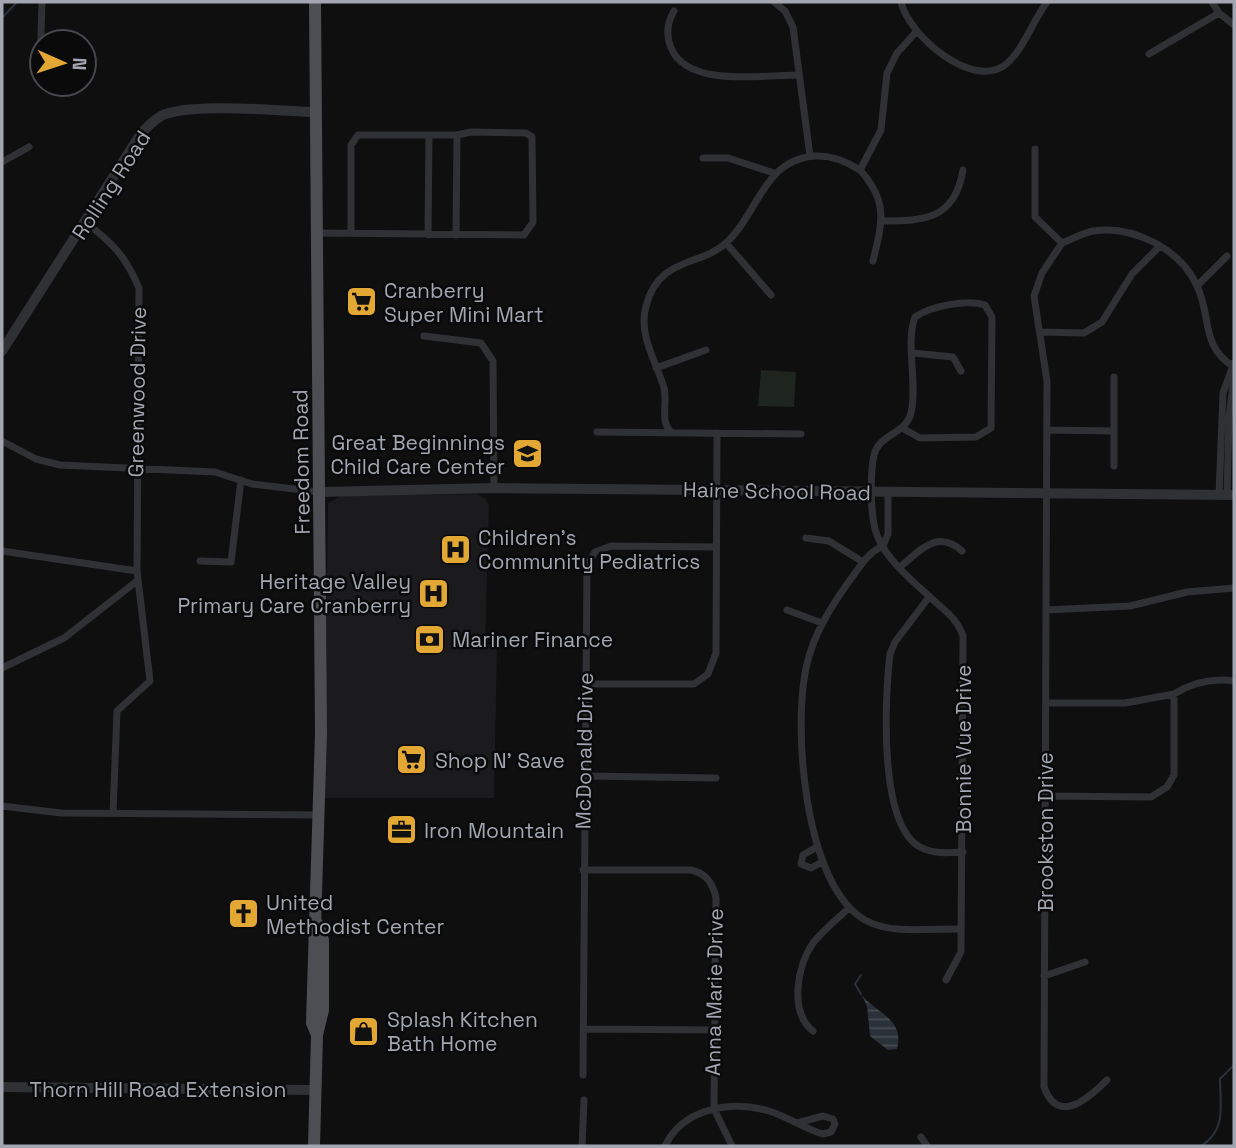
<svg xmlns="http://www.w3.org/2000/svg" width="1236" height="1148" viewBox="0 0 1236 1148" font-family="'Space Grotesk',sans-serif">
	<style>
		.built { fill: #1b1b1d }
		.pitch { fill: #1e241e }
		.water { fill: url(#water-rules) }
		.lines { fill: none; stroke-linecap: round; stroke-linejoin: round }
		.stream { stroke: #2a3138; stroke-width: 2 }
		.minor { stroke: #303135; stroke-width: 7 }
		.tertiary { stroke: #303135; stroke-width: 10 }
		.primary { stroke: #4d4e54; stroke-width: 12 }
		.labels { text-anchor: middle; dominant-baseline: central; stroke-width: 5; stroke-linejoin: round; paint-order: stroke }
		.street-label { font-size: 21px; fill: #a1a6b0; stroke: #0a0a0b }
		.poi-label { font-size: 21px; fill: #a1a6b0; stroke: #0a0a0b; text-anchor: start }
	</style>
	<defs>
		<pattern id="water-rules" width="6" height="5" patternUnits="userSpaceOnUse" patternTransform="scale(1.75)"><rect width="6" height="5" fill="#2a3138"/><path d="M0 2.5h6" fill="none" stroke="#464c52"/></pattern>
	</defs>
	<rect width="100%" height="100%" fill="#0f0f10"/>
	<!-- built -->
	<path class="built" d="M477,494L485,498L489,505L485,644L497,645L494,798H323L328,503L341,496Z"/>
	<!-- pitch -->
	<path class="pitch" d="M761,370L796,372L794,407L758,406Z"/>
	<!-- water -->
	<path class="water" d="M861,994C875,1013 905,1018 897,1049L888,1050L870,1036L867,1006Z"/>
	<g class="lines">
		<!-- stream -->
		<path class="stream" d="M2,18L17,2
			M861,975L855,984L861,994
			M1201,1146C1227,1130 1220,1105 1220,1079L1234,1065"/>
		<!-- minor -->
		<path class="minor" d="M774,2L785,11L793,27L810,156
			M901,2C908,34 971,90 1005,65C1023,51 1033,20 1047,2
			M1212,2L1219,13L1234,25
			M674,11C667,23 666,36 671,48C688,88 762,75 798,75
			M1149,54L1219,13
			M40,64L42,2
			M1035,149V217L1062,243
			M703,158H728L774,173
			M2,162L29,147
			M860,170C889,202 882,223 873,261
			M882,221C925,221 955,219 963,170
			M86,223C113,243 126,257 139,288L137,571L150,681L117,711L113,813
			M316,233L524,235L533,222L532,137L526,133L471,132L457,135H358L351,145V233
			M428,235L429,135
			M456,235L457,135
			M726,243L771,295
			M1062,243L1042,273L1034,296L1047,381L1044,1087C1058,1126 1089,1098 1107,1080
			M1062,243C1072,239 1083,233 1093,231C1132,225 1180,248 1197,286C1212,317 1200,346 1234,367
			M1197,286L1227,256
			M1041,332L1084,333L1102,322L1132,274L1160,246
			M424,336L481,343L493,361L494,488
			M913,353L953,357L961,371
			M656,368L706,350
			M902,428L920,438L976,437L991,428L992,317L985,305C967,299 931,306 915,317C905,343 918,384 911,413C906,434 879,434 874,455C870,474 870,518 877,535C885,558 911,580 929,596C943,610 956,616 963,636L961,952L946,980
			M1047,430L1114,431
			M597,432L801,434
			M672,433C659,422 668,403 664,388C656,361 638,335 646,306C659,256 701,267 727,242C759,212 763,160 815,156C831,155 846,161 860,170L881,130L887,73L897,53L916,32
			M2,441L36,459L60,465L215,472L252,484L319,492
			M1114,466V377
			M1219,495L1223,393L1234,363
			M1227,495L1229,418L1234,376
			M806,538L829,541L863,562
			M883,546C867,553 860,567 850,580C832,605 814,633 807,664C792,725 804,889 867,921C893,935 933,928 961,929
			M883,546L888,534V492
			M2,551L137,571
			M200,561L231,562L241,480
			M900,567C921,550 937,529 962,551
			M929,597L895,642L890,654C885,696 878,824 920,847C933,854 948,853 963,852
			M787,610L822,623
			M1046,610L1130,606L1187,592L1234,588
			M2,668L64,638L137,581
			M585,684H694L708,674L716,653L717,433
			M1174,694C1192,683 1213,678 1234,681
			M584,776L716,778
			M1045,796L1151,797L1167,787L1174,775V694L1125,703H1046
			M2,806L61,813L318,815
			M817,847L803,855L801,864L811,868L822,862
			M583,870H691C706,873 713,883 716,898L714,1109L732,1146
			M1044,976L1085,962
			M584,1029L713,1030
			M813,1031C789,1012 797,966 813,943C823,930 837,919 849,908
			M583,1075L587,566L595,552L611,546L716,547
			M921,1137L927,1146
			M582,1146L584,1100
			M665,1146C683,1108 731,1100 769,1111C788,1117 805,1129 823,1134L831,1132L835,1124L833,1119L823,1116L797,1123"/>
		<!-- tertiary -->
		<path class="tertiary" d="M2,351L140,135C146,128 153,121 161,116C188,102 280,111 315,112
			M320,492L494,488L1234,495
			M2,1087L315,1090"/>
		<!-- primary -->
		<path class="primary" d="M315,2L321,733L312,1023L317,1035
			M314,1146L317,1035L323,1010V940L318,924"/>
	</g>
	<!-- icons -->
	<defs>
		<symbol id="supermarket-square" viewBox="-11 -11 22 22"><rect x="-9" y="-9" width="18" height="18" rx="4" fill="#e3a834" stroke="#0a0a0b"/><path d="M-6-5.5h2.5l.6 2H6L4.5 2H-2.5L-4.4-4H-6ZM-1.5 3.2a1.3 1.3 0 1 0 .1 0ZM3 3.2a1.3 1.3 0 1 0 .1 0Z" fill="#111"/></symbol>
		<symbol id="school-square" viewBox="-11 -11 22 22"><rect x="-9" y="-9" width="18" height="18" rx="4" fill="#e3a834" stroke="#0a0a0b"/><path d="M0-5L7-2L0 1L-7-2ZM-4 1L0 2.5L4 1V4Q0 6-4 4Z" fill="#111"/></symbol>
		<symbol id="hospital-square" viewBox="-11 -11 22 22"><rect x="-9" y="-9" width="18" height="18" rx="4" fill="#e3a834" stroke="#0a0a0b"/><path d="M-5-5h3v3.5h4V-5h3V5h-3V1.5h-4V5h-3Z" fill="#111"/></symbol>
		<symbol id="bank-square" viewBox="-11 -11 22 22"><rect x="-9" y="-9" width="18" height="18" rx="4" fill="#e3a834" stroke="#0a0a0b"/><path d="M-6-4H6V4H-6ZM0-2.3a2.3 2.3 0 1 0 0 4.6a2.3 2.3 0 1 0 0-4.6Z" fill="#111"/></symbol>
		<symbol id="office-square" viewBox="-11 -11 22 22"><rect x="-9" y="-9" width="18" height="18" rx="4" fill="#e3a834" stroke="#0a0a0b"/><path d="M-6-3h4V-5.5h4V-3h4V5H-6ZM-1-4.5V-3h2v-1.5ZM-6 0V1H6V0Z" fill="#111"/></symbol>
		<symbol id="church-square" viewBox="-11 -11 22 22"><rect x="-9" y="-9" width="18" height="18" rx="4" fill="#e3a834" stroke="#0a0a0b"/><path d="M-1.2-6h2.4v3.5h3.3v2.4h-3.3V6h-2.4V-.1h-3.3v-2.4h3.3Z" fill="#111"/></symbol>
		<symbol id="shop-square" viewBox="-11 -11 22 22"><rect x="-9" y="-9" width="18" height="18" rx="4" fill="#e3a834" stroke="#0a0a0b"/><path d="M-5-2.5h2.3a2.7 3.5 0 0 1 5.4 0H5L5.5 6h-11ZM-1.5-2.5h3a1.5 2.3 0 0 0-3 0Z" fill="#111"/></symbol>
	</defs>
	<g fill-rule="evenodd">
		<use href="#supermarket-square" x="344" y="284" width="35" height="35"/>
		<use href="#school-square" x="510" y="436" width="35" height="35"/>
		<use href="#hospital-square" x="438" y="532" width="35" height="35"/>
		<use href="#hospital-square" x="416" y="576" width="35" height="35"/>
		<use href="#bank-square" x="412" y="622" width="35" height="35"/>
		<use href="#supermarket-square" x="394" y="742" width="35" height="35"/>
		<use href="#office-square" x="384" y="812" width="35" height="35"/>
		<use href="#church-square" x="226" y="896" width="35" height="35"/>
		<use href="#shop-square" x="346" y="1014" width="35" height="35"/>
	</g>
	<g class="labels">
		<!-- street labels -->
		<g class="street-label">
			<text transform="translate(111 185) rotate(-57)">Rolling Road</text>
			<text transform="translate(137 392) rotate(-89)">Greenwood Drive</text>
			<text transform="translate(301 462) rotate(-91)">Freedom Road</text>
			<text transform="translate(777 491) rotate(1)">Haine School Road</text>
			<text transform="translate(963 749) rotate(-90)">Bonnie Vue Drive</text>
			<text transform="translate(584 751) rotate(-89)">McDonald Drive</text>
			<text transform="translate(1045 832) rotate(-90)">Brookston Drive</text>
			<text transform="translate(714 992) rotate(-89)">Anna Marie Drive</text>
			<text x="158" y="1089">Thorn Hill Road Extension</text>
		</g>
		<!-- poi labels -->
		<g class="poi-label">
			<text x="384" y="290">Cranberry<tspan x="384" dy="24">Super Mini Mart</tspan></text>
			<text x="505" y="442" text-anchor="end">Great Beginnings<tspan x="505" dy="24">Child Care Center</tspan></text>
			<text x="478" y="537">Children's<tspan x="478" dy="24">Community Pediatrics</tspan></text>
			<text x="411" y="581" text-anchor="end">Heritage Valley<tspan x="411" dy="24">Primary Care Cranberry</tspan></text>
			<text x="452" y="639">Mariner Finance</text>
			<text x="435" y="760">Shop N' Save</text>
			<text x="424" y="830">Iron Mountain</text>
			<text x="266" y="902">United<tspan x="266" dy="24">Methodist Center</tspan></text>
			<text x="387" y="1019">Splash Kitchen<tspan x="387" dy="24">Bath Home</tspan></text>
		</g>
	</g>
	<!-- border -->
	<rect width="1236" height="1148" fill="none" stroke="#a1a6b0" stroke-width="7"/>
	<!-- north arrow -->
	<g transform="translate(63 63) rotate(93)"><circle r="33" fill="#0a0a0b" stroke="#46484d" stroke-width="2"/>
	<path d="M0-5L12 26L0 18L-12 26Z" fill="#e3a834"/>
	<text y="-10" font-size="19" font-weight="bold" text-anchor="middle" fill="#a1a6b0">N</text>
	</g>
</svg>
